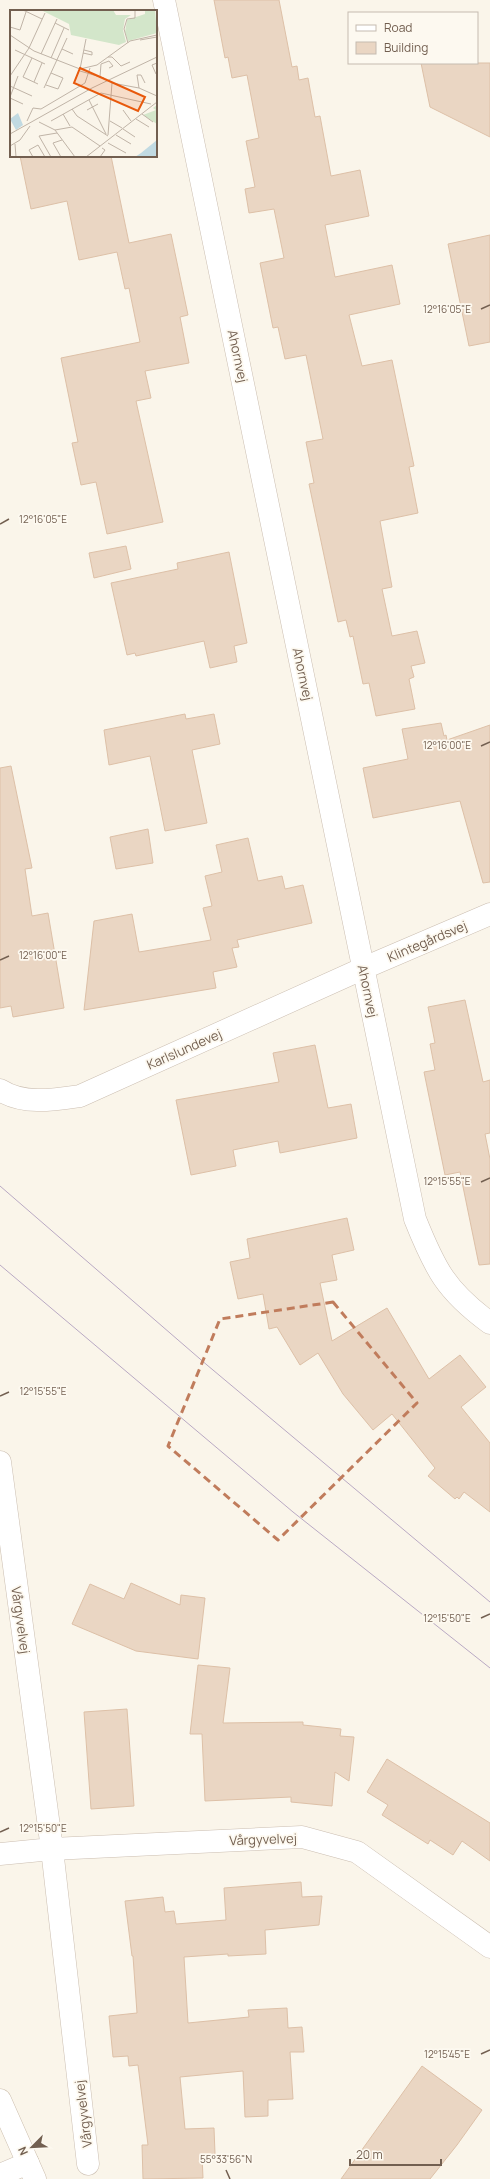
<svg xmlns="http://www.w3.org/2000/svg" width="490" height="2179" viewBox="0 0 490 2179" font-family="Manrope,sans-serif">
	<style>
		.building { fill: #ead6c3; stroke: #ddc0a7 }
		.lines { fill: none; stroke-linecap: round; stroke-linejoin: round }
		.street-casing { stroke: #cbbeb1; stroke-width: 23 }
		.secondary-casing { stroke: #cdbfaf; stroke-width: 23 }
		.street { stroke: #fff; stroke-width: 22 }
		.secondary { stroke: #fff; stroke-width: 22 }
		.tram { stroke: #b9a9c3; stroke-width: 1 }
		.marked { fill: none; stroke: #c07c5c; stroke-width: 3; stroke-dasharray: 8 5; stroke-linejoin: round }
		.ticks { fill: none; stroke: #725f50; stroke-width: 1.5 }
		.labels { text-anchor: middle; dominant-baseline: central; stroke-width: 3.5; stroke-linejoin: round; paint-order: stroke }
		.street-label { font-size: 13px; fill: #725f50; stroke: #fdf9f0 }
		.inset-road { fill: none; stroke: #c0b4a7; stroke-width: 1 }
		.view { fill: #e8590c; fill-opacity: 0.15; stroke: #e8590c; stroke-width: 2 }
		.inset-edge { fill: none; stroke: #725f50; stroke-width: 2 }
		.ticks-label { font-size: 10px; text-anchor: middle; fill: #725f50; stroke: #fdf9f0; stroke-width: 3.5; stroke-linejoin: round; paint-order: stroke }
	</style>
	<rect width="100%" height="100%" fill="#faf5ea"/>
	<!-- building -->
	<path class="building" d="M214,0H279L292,67L297,66L299,80L308,78L315,117L320,116L331,176L360,170L369,216L325,225L335,277L392,265L400,304L349,315L362,366L392,360L414,466L409,467L418,513L380,521L392,587L382,589L392,636L417,631L425,663L411,666L414,677L409,679L415,709L376,716L369,683L363,684L353,636L350,637L346,620L338,622L309,484L314,483L306,442L323,439L306,355L285,359L278,327L273,328L260,263L284,258L274,209L249,213L245,189L255,187L246,141L259,138L247,75L232,78L228,57L225,58Z
		M421,63H490V137L430,107Z
		M20,156H111L129,243L171,234L188,315L180,317L189,363L145,371L151,398L136,401L163,522L107,534L96,482L81,485L72,443L78,442L61,358L140,342L129,288L125,289L117,252L79,260L67,201L31,209Z
		M490,235V342L469,346L448,244Z
		M126,546L131,569L94,578L89,553Z
		M229,552L247,643L234,646L237,662L210,668L204,641L136,656L135,653L127,655L111,583L178,569L177,563Z
		M185,714L186,719L214,714L220,744L192,750L207,823L165,831L150,756L109,765L104,730Z
		M441,723L444,736L446,735L447,740L490,725V882L483,883L460,801L373,818L363,768L408,759L402,729Z
		M11,766L32,868L25,869L32,916L48,913L64,1008L13,1017L11,1006L0,1008V768Z
		M148,829L153,863L116,869L110,837Z
		M248,838L258,881L282,876L285,889L303,885L312,923L237,940L239,947L232,948L237,967L213,972L216,988L84,1010L94,921L132,914L139,952L211,940L203,908L212,906L205,876L222,872L216,845Z
		M465,1000L483,1082L490,1080V1133L485,1134L490,1159V1264L479,1265L460,1172L445,1175L424,1072L435,1070L430,1044L435,1043L428,1007Z
		M315,1045L328,1108L351,1104L357,1138L280,1153L278,1141L233,1150L236,1166L191,1175L176,1100L279,1082L273,1053Z
		M347,1218L354,1250L332,1255L337,1280L320,1283L332,1341L387,1308L429,1379L460,1355L486,1387L461,1407L490,1443V1512L464,1492L459,1499L457,1497L455,1499L428,1476L435,1468L392,1414L373,1430L343,1394L318,1353L300,1365L277,1327L269,1329L263,1294L238,1299L230,1262L250,1258L247,1239Z
		M131,1583L180,1605L181,1595L205,1598L198,1659L136,1651L72,1624L90,1584L124,1599Z
		M198,1665L230,1668L223,1723L303,1722V1725L341,1729L340,1736L354,1737L349,1781L335,1772L332,1806L291,1802V1797L205,1801L202,1734H190Z
		M127,1709L134,1806L91,1809L84,1712Z
		M387,1759L490,1823V1861L462,1841L453,1855L430,1840L428,1844L382,1815L388,1805L367,1792Z
		M301,1882L302,1897L322,1896L319,1925L265,1930L266,1954L228,1956V1954L184,1957L188,2023L249,2017L248,2010L287,2008L288,2028L302,2027L304,2052H290L293,2099L268,2100V2116L245,2117L243,2071L180,2077L185,2129L214,2128L215,2154L202,2156L203,2178L143,2179L142,2145H148L138,2065L129,2066L128,2056L113,2057L109,2016L137,2013L133,1956H132L125,1901L163,1897L165,1912L174,1911L176,1924L226,1920L224,1888Z
		M422,2066L482,2110L457,2145L430,2179H341Z"/>
	<g class="lines">
		<defs>
			<path id="street" d="M164,0L415,1219C435,1269 446,1291 490,1323
				M0,1090C23,1105 53,1100 80,1096L364,968L490,914
				M0,1462L52,1849L88,2164
				M0,1854L52,1849L302,1837L357,1852L490,1947
				M0,2175L28,2163"/>
			<path id="secondary" d="M0,2100L35,2179"/>
		</defs>
		<!-- street casing -->
		<use href="#street" class="street-casing"/>
		<!-- secondary casing -->
		<use href="#secondary" class="secondary-casing"/>
		<!-- street -->
		<use href="#street" class="street"/>
		<!-- secondary -->
		<use href="#secondary" class="secondary"/>
		<!-- tram -->
		<path class="tram" d="M0,1186L207,1365L490,1602
			M0,1265L293,1512L490,1668"/>
	</g>
	<!-- marked area -->
	<path class="marked" d="M333,1302L417,1403L278,1540L168,1446L220,1319Z"/>
	<!-- ticks -->
	<path class="ticks" d="M481,309L490,305M0,524L9,519M481,746L490,742M0,960L9,956M481,1182L490,1178M0,1396L9,1392M481,1618L490,1614M0,1832L9,1828M481,2054L490,2050M226,2170L230,2179"/>
	<g class="labels">
		<!-- street labels -->
		<g class="street-label">
			<text transform="translate(238 356) rotate(78)">Ahornvej</text>
			<text transform="translate(303 674) rotate(78)">Ahornvej</text>
			<text transform="translate(427 941) rotate(-23)">Klintegårdsvej</text>
			<text transform="translate(368 991) rotate(78)">Ahornvej</text>
			<text transform="translate(184 1049) rotate(-24)">Karlslundevej</text>
			<text transform="translate(21 1620) rotate(82)">Vårgyvelvej</text>
			<text transform="translate(263 1839) rotate(-2)">Vårgyvelvej</text>
			<text transform="translate(83 2114) rotate(-97)">Vårgyvelvej</text>
		</g>
	</g>
	<!-- overview -->
	<g transform="translate(10 10)">
		<rect width="147" height="147" fill="#faf5ea"/>
		<path d="M31,0H103L106,5H121L115,9L113,20L116,32L109,35L61,25L59,14ZM135,0H145L147,23L118,31L115,22L117,10L135,4ZM147,95V114L133,105L146,100L143,98Z" fill="#d3e6ca"/>
		<path d="M8,103L13,115L6,120L0,109ZM147,130V147H125L131,143Z" fill="#c1dae2"/>
		<path class="inset-road" d="M13,0L32,9M45,13L59,20M0,17L10,20L16,2M0,25L24,41L70,59L87,55L120,31L147,25M130,30L147,27M118,33L114,19L117,9L125,8V0M52,39L63,44M5,40L35,54M73,43L82,45V42L74,40M31,44L47,9M98,47H102L111,56L120,52M22,48L13,67L28,74M41,48L54,18M70,59L76,29M70,61L94,68M146,64L142,55L147,53M0,66L19,38L35,3M90,67L91,54L99,51L103,56L99,58M24,72L32,53M36,75L48,79L53,68L41,63M0,76L22,86M34,78L57,28M129,78L127,65H131L135,73M0,87L8,66M0,88L13,94M79,90L96,124M62,99L67,106L98,126M77,100L88,94M113,100L121,111M53,104L60,116M132,104L143,112M126,109L139,117M17,111L23,98L31,99L75,73L80,58M41,111L91,83L141,94M100,111L112,118M29,112L45,120L65,147M113,119L125,127M45,120L62,117L90,136M0,124L82,78L147,47M98,125L102,73L129,78L147,86M106,125L121,134M98,133L116,143M5,134L6,147M0,136L10,130L20,116M23,147L19,140L28,135L35,147M41,147L29,126L47,123M51,147L43,133L52,130M76,147L147,92M90,147L95,140L92,138"/>
		<path class="view" d="M70,58L135,87L128,101L64,73Z"/>
		<rect width="147" height="147" class="inset-edge"/>
	</g>
	<g class="ticks-label">
		<text x="447" y="313">12°16'05"E</text>
		<text x="43" y="523">12°16'05"E</text>
		<text x="447" y="749">12°16'00"E</text>
		<text x="43" y="959">12°16'00"E</text>
		<text x="447" y="1185">12°15'55"E</text>
		<text x="43" y="1395">12°15'55"E</text>
		<text x="447" y="1622">12°15'50"E</text>
		<text x="43" y="1832">12°15'50"E</text>
		<text x="447" y="2058">12°15'45"E</text>
		<text x="226" y="2163">55°33'56"N</text>
	</g>
	<!-- legend -->
	<rect x="348" y="12" width="130" height="52" fill="#fdf9f0" stroke="#c5bbb0"/>
	<rect x="356" y="25" width="20" height="6" fill="#ffffff" stroke="#c5bbb0"/>
	<text x="384" y="32" font-size="12" fill="#725f50">Road</text>
	<rect x="356" y="42" width="20" height="12" fill="#ead6c3" stroke="#c5bbb0"/>
	<text x="384" y="52" font-size="12" fill="#725f50">Building</text>
	<!-- north arrow -->
	<g transform="translate(32 2147) rotate(246)" stroke="#fdf9f0" stroke-width="3" paint-order="stroke">
	<path d="M0-3L7 15L0 10L-7 15Z" fill="#725f50"/>
	<text y="-6" font-size="11" font-weight="bold" text-anchor="middle" fill="#725f50">N</text>
	</g>
	<!-- scale -->
	<path d="M350 2159v6h91v-6" fill="none" stroke="#725f50" stroke-width="2"/>
	<text x="356" y="2159" font-size="12" fill="#725f50" stroke="#fdf9f0" stroke-width="3" paint-order="stroke">20 m</text>
</svg>
